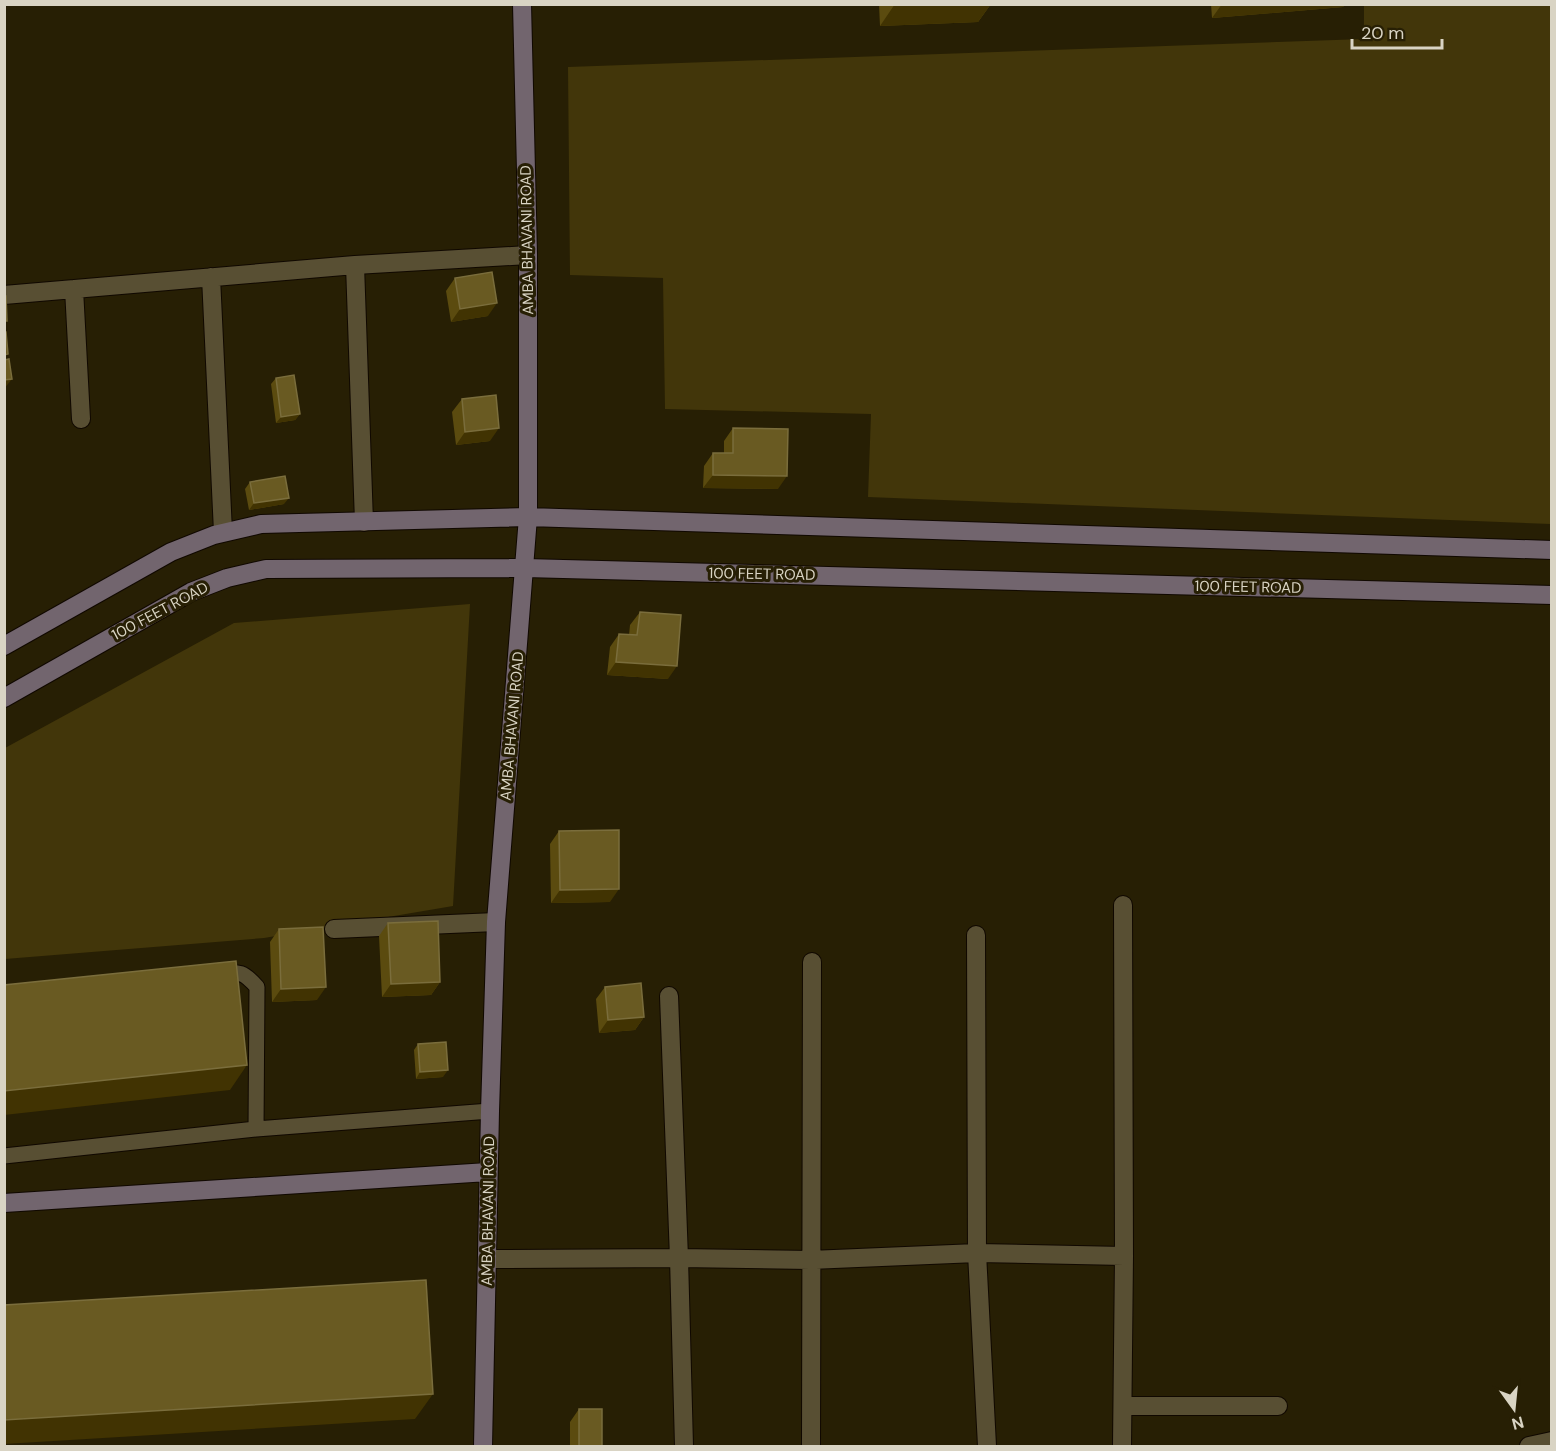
<svg xmlns="http://www.w3.org/2000/svg" width="1556" height="1451" viewBox="0 0 1556 1451" font-family="'DM Sans',sans-serif">
	<style>
		.green { fill: #42360a }
		.lines { fill: none; stroke-linecap: round; stroke-linejoin: round }
		.lane-casing { stroke: #100800; stroke-width: 17 }
		.street-casing { stroke: #100800; stroke-width: 20 }
		.secondary-casing { stroke: #100800; stroke-width: 20 }
		.lane { stroke: #584f33; stroke-width: 15 }
		.street { stroke: #584f33; stroke-width: 18 }
		.secondary { stroke: #72656e; stroke-width: 18 }
		.wall { fill: #5b4b0f }
		.shaded-wall { fill: #413302 }
		.building { fill: #695a22; stroke: #7a6d3c; stroke-width: 1.5 }
		.labels { text-anchor: middle; dominant-baseline: central; stroke-width: 6; stroke-linejoin: round; paint-order: stroke }
		.street-label { font-size: 15px; fill: #d9d4c4; stroke: #271f04 }
	</style>
	<rect width="100%" height="100%" fill="#271f04"/>
	<!-- green -->
	<path class="green" d="M1364,5H1551V524L868,497L871,414L665,409L663,278L570,275L568,67L1364,39Z
		M470,604L453,906L264,938L5,959V748L234,623Z"/>
	<g class="lines">
		<defs>
			<path id="lane" d="M220,973C239,971 244,972 257,987L256,1129
				M4,1156L256,1129L490,1111"/>
			<path id="street" d="M355,265L364,522
				M211,277L223,532
				M74,289L81,419
				M4,295L355,265L528,255
				M334,929L496,922
				M976,935L977,1253L987,1446
				M669,996L679,1258L684,1446
				M487,1259L679,1258L810,1260L977,1253L1124,1256
				M1123,1406H1278
				M811,1446L812,962
				M1122,1446L1124,1256L1123,905
				M1529,1446L1552,1441"/>
			<path id="secondary" d="M4,646L171,552L214,535L261,524L528,517L1552,550
				M4,698L191,592L227,578L266,569L525,568L1552,595
				M4,1203L488,1172
				M483,1446L490,1111L496,922L528,517V255L522,4"/>
		</defs>
		<!-- lane casing -->
		<use href="#lane" class="lane-casing"/>
		<!-- street casing -->
		<use href="#street" class="street-casing"/>
		<!-- secondary casing -->
		<use href="#secondary" class="secondary-casing"/>
		<!-- lane -->
		<use href="#lane" class="lane"/>
		<!-- street -->
		<use href="#street" class="street"/>
		<!-- secondary -->
		<use href="#secondary" class="secondary"/>
	</g>
	<!-- wall -->
	<path class="wall" d="M879,4H991L978,22L880,26Z
		M1211,4H1345L1343,7L1212,18Z
		M455,278L488,316L451,322L446,291Z
		M276,378L300,414L295,420L276,423L271,384Z
		M462,399L490,441L456,445L452,412Z
		M733,428L778,489L703,488L704,466L713,453H724V441Z
		M250,482L284,504L249,510L245,489Z
		M640,612L668,679L607,675L610,647L619,634L629,635L630,625Z
		M559,831L610,902L551,903L550,844Z
		M388,923L440,982L431,995L382,997L379,936Z
		M279,929L317,1000L272,1002L270,942Z
		M605,987L644,1017L635,1030L599,1033L596,999Z
		M418,1044L443,1077L416,1079L414,1050Z
		M579,1409L602,1446H570V1422Z"/>
	<!-- shaded-wall -->
	<path class="shaded-wall" d="M895,4H991L978,22L880,26Z
		M1222,4H1345L1343,7L1212,18Z
		M497,303L488,316L451,322L460,309Z
		M12,379L4,389V380Z
		M300,414L295,420L276,423L281,417Z
		M499,428L490,441L456,445L465,432Z
		M713,475L787,476L778,489L703,488Z
		M289,498L284,504L249,510L254,503Z
		M616,662L677,666L668,679L607,675Z
		M619,889L610,902L551,903L560,890Z
		M440,982L431,995L382,997L391,984Z
		M326,987L317,1000L272,1002L281,989Z
		M644,1017L635,1030L599,1033L608,1020Z
		M247,1065L230,1090L4,1115V1091Z
		M448,1070L443,1077L416,1079L420,1072Z
		M433,1394L415,1419L4,1444V1420Z"/>
	<!-- building -->
	<path class="building" d="M492,272L497,303L460,309L455,278Z
		M4,296H6L7,321H4Z
		M4,332H6L8,354L4,355Z
		M9,359L12,379L4,380V360Z
		M294,375L300,414L281,417L276,378Z
		M496,395L499,428L465,432L462,399Z
		M733,428L788,429L787,476L713,475V453H733Z
		M285,476L289,498L254,503L250,482Z
		M640,612L681,615L677,666L616,662L619,634L637,635Z
		M619,830V889L560,890L559,831Z
		M438,921L440,982L391,984L388,923Z
		M323,927L326,987L281,989L279,929Z
		M236,961L247,1065L4,1091V985Z
		M641,983L644,1017L608,1020L605,987Z
		M446,1042L448,1070L420,1072L418,1044Z
		M426,1280L433,1394L4,1420V1305Z
		M579,1409H602V1446H579Z"/>
	<g class="labels">
		<!-- street labels -->
		<g class="street-label">
			<text transform="translate(527 240) rotate(-91)">AMBA BHAVANI ROAD</text>
			<text transform="translate(762 574) rotate(1)">100 FEET ROAD</text>
			<text transform="translate(1248 587) rotate(1)">100 FEET ROAD</text>
			<text transform="translate(160 611) rotate(-28)">100 FEET ROAD</text>
			<text transform="translate(512 726) rotate(-85)">AMBA BHAVANI ROAD</text>
			<text transform="translate(488 1211) rotate(-89)">AMBA BHAVANI ROAD</text>
		</g>
	</g>
	<!-- border -->
	<rect width="1556" height="1451" fill="none" stroke="#d9d4c4" stroke-width="12"/>
	<!-- north arrow -->
	<g transform="translate(1514 1409) rotate(165)" stroke="#271f04" stroke-width="4.5" paint-order="stroke">
	<path d="M0-4.5L10 22L0 15L-10 22Z" fill="#d9d4c4"/>
	<text y="-9" font-size="16" font-weight="bold" text-anchor="middle" fill="#d9d4c4">N</text>
	</g>
	<!-- scale -->
	<path d="M1352 39v9h90v-9" fill="none" stroke="#d9d4c4" stroke-width="3"/>
	<text x="1361" y="39" font-size="18" fill="#d9d4c4" stroke="#271f04" stroke-width="4.5" paint-order="stroke">20 m</text>
</svg>
